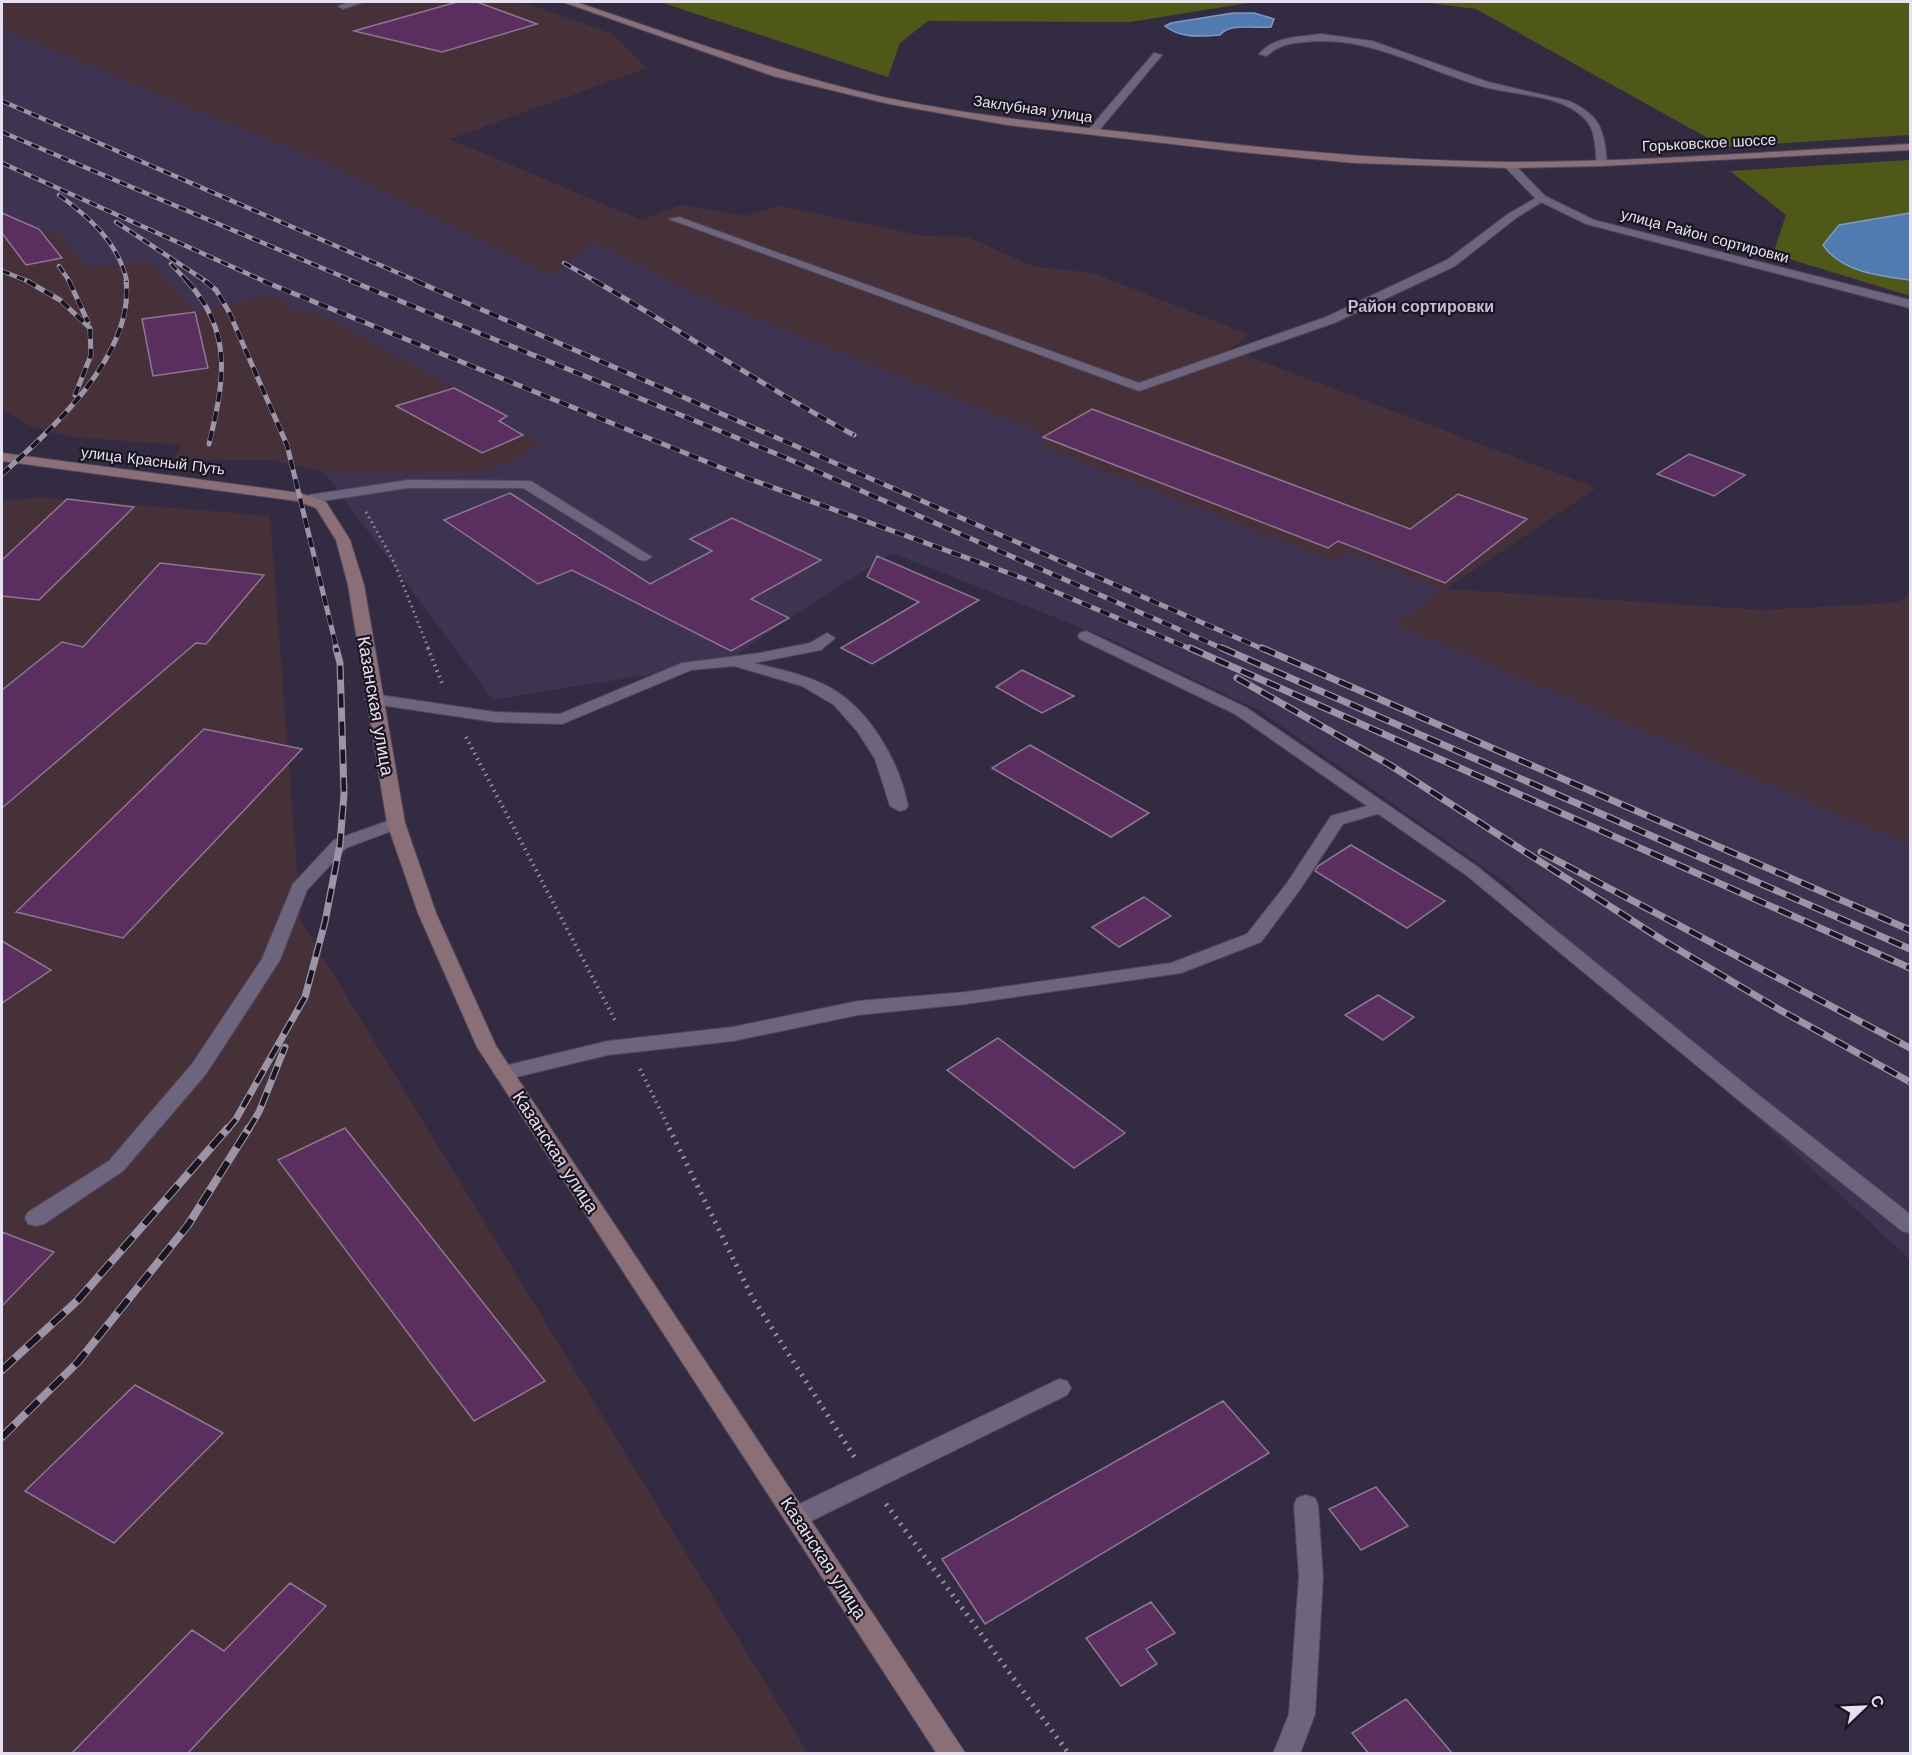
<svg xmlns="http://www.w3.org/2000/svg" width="1912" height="1755" viewBox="0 0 1912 1755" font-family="'Work Sans',sans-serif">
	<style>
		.built { fill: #3e3350 }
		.industrial { fill: #453137 }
		.green { fill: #4f5816 }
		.water { fill: #4f7bb0; stroke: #7c9ac3; stroke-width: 1.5 }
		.building { fill: #5a2f60; stroke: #8c788f; stroke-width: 1.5 }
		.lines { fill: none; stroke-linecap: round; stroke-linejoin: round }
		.service-casing { stroke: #50495c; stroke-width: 2 }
		.minor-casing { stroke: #50495c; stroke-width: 2 }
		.secondary-casing { stroke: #50495c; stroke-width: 2 }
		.path-far2 { stroke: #948ea1; stroke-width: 3; stroke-dasharray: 1.5 4; stroke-linecap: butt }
		.path-far1 { stroke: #948ea1; stroke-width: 4; stroke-dasharray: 1.5 4.5; stroke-linecap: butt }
		.path { stroke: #948ea1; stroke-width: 5; stroke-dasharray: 2 6; stroke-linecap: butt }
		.service { fill: #6d647d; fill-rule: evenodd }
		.minor { fill: #6d647d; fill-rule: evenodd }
		.secondary { fill: #8b6f77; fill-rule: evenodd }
		.rail-far3-casing { stroke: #9c95a8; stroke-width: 4.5 }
		.rail-far2-casing { stroke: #9c95a8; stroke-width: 5 }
		.rail-far1-casing { stroke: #9c95a8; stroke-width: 7 }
		.rail-casing { stroke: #9c95a8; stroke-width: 8 }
		.rail-far3 { stroke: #191620; stroke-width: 3; stroke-dasharray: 8; stroke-linecap: butt }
		.rail-far2 { stroke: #191620; stroke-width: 4; stroke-dasharray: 10; stroke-linecap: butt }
		.rail-far1 { stroke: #191620; stroke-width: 4.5; stroke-dasharray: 14; stroke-linecap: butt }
		.rail { stroke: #191620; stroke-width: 6; stroke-dasharray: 17; stroke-linecap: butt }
		.labels { text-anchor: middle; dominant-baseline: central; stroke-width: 4.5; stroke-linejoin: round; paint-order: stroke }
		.far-street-label { font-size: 15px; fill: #e6e1f0; stroke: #191620 }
		.far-neighbourhood-label { font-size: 16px; font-weight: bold; fill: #c5bbd7; stroke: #191620 }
		.street-label { font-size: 18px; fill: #e6e1f0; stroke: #191620 }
	</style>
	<rect width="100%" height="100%" fill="#332b42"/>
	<!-- built -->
	<path class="built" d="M2,2L449,139L641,220L681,205L745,216L779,206L923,236L968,237L1034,267L1093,273L1249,335L1229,349L1596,488L1445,589L1762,610L1895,603L1910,595V1260L1509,885L1260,711L1112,640L892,553L785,621L727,662L493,700L324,472L273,460H174L182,445L73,437L30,426L2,408Z"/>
	<!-- industrial -->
	<path class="industrial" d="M2,2H523L613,34L647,68L450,139L641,220L681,205L745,216L779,206L923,236L968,237L1034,267L1093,273L1249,335L1229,349L1596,488L1445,589L1762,610L1895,603L1910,595V845L1396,624L1443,589L1348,551L1333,561L1041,446L1053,438L695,294L594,242L551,275L332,166L2,29Z
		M2,214L62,237L88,268L150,261L195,312L273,295L296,312L313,311L507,416L500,421L543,444L487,472H324L273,460H174L182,445L73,437L30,426L2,408Z
		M41,497L270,516L301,921L808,1753H2V501Z"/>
	<!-- green -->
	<path class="green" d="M660,2H1254L1130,22L928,21L900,43L888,77Z
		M1422,2H1910V135L1724,147L1476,9Z
		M1910,160V213L1891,216L1859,271L1910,280V296L1773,254L1786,215L1730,171Z"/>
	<!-- water -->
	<path class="water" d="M1233,13H1254L1274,19L1271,27C1256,29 1230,22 1220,35C1201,36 1181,39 1165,26L1171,23Z
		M1910,213V280C1880,276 1841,272 1823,245L1839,225Z"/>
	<!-- building -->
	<path class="building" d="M457,2H477L537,24L442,52L354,31Z
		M2,213L39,229L62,258L26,265L2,233Z
		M195,312L208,368L153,376L142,319Z
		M454,388L507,416L499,421L523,435L482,453L396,406Z
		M1092,409L1410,529L1458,494L1527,519L1445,583L1338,541L1328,548L1043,437Z
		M1689,454L1745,475L1714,496L1657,474Z
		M510,493L650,584L712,551L690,539L732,518L821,560L751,599L789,618L731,651L572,570L538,584L444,520Z
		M67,499L134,507L39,600L2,596V560Z
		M877,556L979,600L872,664L841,648L919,602L867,577Z
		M160,563L264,575L206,644L196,643L2,808V690L62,642L83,647Z
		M1022,670L1074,696L1042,713L996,687Z
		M204,729L302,749L123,938L16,912Z
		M1030,745L1149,813L1111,837L992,768Z
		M1351,845L1445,901L1407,928L1315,871L1318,866Z
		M1144,897L1171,916L1119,947L1092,927Z
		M2,941L51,970L2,1003Z
		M1378,995L1414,1017L1383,1040L1345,1015Z
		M998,1038L1125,1133L1074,1168L947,1070Z
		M345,1128L545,1381L474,1421L278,1160Z
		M2,1232L54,1252L2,1306Z
		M135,1385L223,1433L114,1543L25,1491Z
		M1223,1401L1269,1453L985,1624L942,1559Z
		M1376,1487L1408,1526L1361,1550L1329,1509Z
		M290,1583L326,1606L187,1754H71L192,1630L224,1651Z
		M1151,1602L1175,1633L1146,1649L1157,1664L1121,1686L1086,1638Z
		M1406,1699L1453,1754H1369L1352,1733Z"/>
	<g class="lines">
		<defs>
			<path id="service" d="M350,2H364L343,9L338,6Z
				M1321,34L1372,41L1488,82L1569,101C1601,116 1604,130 1607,163L1602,166L1597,163C1595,149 1596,130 1585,119C1560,93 1514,96 1481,86C1422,69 1369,35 1305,42C1291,43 1278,45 1267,56L1259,54C1274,36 1300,37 1321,34Z
				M1154,53L1162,55L1096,134H1088V130Z
				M1541,195L1545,196V200L1516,218L1455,266L1334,323L1139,391L669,219L679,217L1139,383L1326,317L1447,260L1508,214Z
				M408,480L531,481L652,557L645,561L640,560L523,488H408L309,503L302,499L309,495Z
				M1086,631L1247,708L1478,867L1756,1093L1910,1214V1233L1902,1231L1742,1103L1466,875L1235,714L1080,639L1078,636L1080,633Z
				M827,633L835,638L821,650L754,663C778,669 803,674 825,685C868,706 899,760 908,806L905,810L899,811L890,806L875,759L857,731L834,705L802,686L734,666L691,670L562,724L495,722L373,704L365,699L373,694L495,712L560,714L682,663L760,653L810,643Z
				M396,818L402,819L405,823L402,827L346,848L307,890L280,960L206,1074L123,1171L44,1224L36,1226L28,1224L25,1218L28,1212L109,1161L192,1064L262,959L293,884L334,840Z
				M1059,1379L1067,1381L1071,1388L1067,1395L805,1524L796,1527L787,1524L784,1517L787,1510Z
				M1306,1495L1315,1498L1318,1505L1323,1577L1315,1714L1300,1754H1273L1289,1714L1299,1577L1294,1505L1297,1498Z"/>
			<path id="minor" d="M1505,163H1513L1545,196L1594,220L1910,300V308L1586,224L1537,200L1505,167Z
				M1378,803L1387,808L1384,812L1343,824L1299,891L1261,942L1181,973L966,1004L858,1015L733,1041L608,1055L504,1080L497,1078L494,1073L497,1068L504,1066L608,1041L733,1027L858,1001L966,992L1171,963L1247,934L1287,883L1331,816Z"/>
			<path id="secondary" d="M563,2H576C679,37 780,74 887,98C974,116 1062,125 1150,135C1269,149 1389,161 1509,162C1643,162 1777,151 1910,144V150L1602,166L1509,168L1354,163L1241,152L1007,125L889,104L773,76Z
				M2,453L300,493L326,502L350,540L364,585L405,823L436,913L496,1046L966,1754H937L477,1047L418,913L387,823L348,585L336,540L316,508L297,501L2,461Z"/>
		</defs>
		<!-- service casing -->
		<use href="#service" class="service-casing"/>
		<!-- minor casing -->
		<use href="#minor" class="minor-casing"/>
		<!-- secondary casing -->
		<use href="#secondary" class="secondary-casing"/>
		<!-- path-far2 -->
		<path class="path-far2" d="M366,512L394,562L429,650"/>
		<!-- path-far1 -->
		<path class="path-far1" d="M428,648L443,686
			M466,737L616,1022
			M640,1069L670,1130"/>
		<!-- path -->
		<path class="path" d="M669,1128L752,1297L855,1458
			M886,1504L1069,1754"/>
		<!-- service -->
		<use href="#service" class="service"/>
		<!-- minor -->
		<use href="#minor" class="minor"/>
		<!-- secondary -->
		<use href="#secondary" class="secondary"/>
		<defs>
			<path id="rail-far3" d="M2,101L419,282
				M2,132L355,282
				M2,163L266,282
				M59,195C90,218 119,243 127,282
				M116,222L207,282
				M564,263L597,282
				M171,264L188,282
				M59,266L70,282
				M2,271L30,282"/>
			<path id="rail-far2" d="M27,281L60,300L90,328L91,355L75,395
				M69,281L88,322
				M187,281C234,332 224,382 209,444
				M205,281L216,290L229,312L287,445L337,650
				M263,281L744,477L1025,579L1193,650
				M351,281L784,457L1226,650
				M416,281L1265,650
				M595,281C682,331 765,388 854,435
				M2,474C52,430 135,354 126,281"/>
			<path id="rail-far1" d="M1190,648L1910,968
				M1222,648L1910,949
				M1262,648L1910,930
				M1237,678L1390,765L1664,941L1780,1010L1910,1082
				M1541,852L1910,1048
				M227,1130L236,1119L305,997L325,922L340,844L344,794L340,663L336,648
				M248,1130L259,1112L285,1047"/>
			<path id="rail" d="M2,1370L78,1300L228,1128
				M2,1437L78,1362L188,1225L249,1128"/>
		</defs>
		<!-- rail-far3 casing -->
		<use href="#rail-far3" class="rail-far3-casing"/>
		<!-- rail-far2 casing -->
		<use href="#rail-far2" class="rail-far2-casing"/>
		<!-- rail-far1 casing -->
		<use href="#rail-far1" class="rail-far1-casing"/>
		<!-- rail casing -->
		<use href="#rail" class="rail-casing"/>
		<!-- rail-far3 -->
		<use href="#rail-far3" class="rail-far3"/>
		<!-- rail-far2 -->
		<use href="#rail-far2" class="rail-far2"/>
		<!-- rail-far1 -->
		<use href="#rail-far1" class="rail-far1"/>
		<!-- rail -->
		<use href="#rail" class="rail"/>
	</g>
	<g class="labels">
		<!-- far-street labels -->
		<g class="far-street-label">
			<text transform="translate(1033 109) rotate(8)">Заклубная улица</text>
			<text transform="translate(1709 143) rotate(-3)">Горьковское шоссе</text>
			<text transform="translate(1705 236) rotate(15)">улица Район сортировки</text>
			<text transform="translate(153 461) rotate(7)">улица Красный Путь</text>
		</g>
		<!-- far-neighbourhood labels -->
		<g class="far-neighbourhood-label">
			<text x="1421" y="306">Район сортировки</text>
		</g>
		<!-- street labels -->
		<g class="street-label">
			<text transform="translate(376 706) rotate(80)">Казанская улица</text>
			<text transform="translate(556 1152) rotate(57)">Казанская улица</text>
			<text transform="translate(824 1558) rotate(57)">Казанская улица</text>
		</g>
	</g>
	<!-- border -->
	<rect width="1912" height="1755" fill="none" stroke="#e6e1f0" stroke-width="6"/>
	<!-- north arrow -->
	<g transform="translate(1864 1707) rotate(67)" stroke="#191620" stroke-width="4.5" paint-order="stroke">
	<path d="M0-4.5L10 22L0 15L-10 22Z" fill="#e6e1f0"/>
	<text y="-9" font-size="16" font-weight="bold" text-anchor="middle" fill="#e6e1f0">С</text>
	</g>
</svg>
